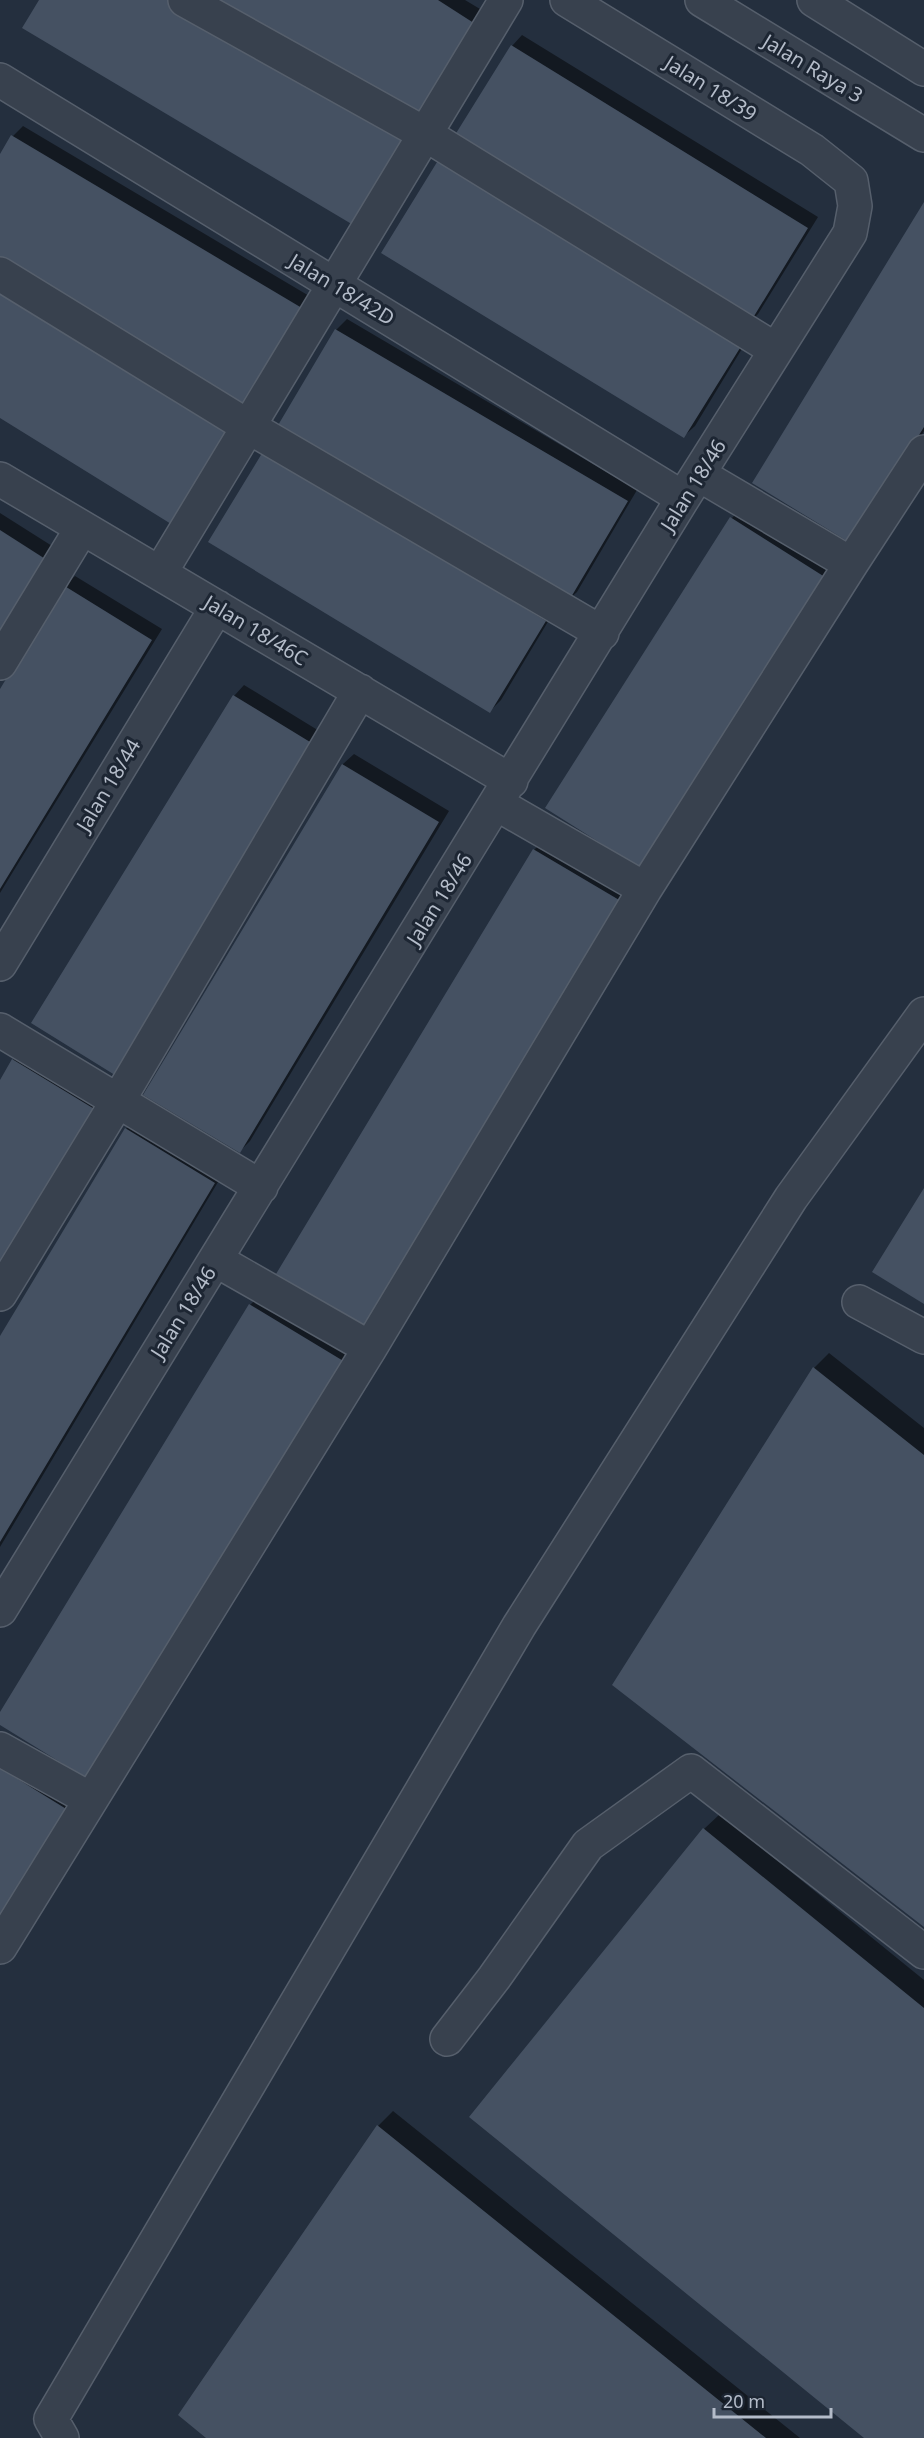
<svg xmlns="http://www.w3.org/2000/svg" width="924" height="2438" viewBox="0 0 924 2438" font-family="'Noto Sans',sans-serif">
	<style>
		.shadow { fill: #0007 }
		.building { fill: #455162 }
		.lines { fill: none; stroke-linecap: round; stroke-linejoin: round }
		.minor-casing { stroke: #565f6c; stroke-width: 36 }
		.minor { stroke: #38414e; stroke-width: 33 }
		.labels { text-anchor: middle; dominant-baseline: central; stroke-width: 6; stroke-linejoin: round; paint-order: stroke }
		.street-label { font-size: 20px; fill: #b4bcc9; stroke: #1d2633 }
	</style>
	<rect width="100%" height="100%" fill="#242f3e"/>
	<!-- shadow -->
	<path class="shadow" d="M223,0H465L490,15L429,112Z
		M522,35L818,217L758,314L747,325L754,329L695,426L684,436L512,46Z
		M23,126L321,303L265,397L0,257V157L13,136Z
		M924,205V431L862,532Z
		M347,319L637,490L577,592L566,602L276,432L336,330Z
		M265,451L555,610L501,700L490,711Z
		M742,507L838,568L547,808L732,518Z
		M0,513L60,551L0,646Z
		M75,576L162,629L0,893V692L64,586Z
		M244,685L342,745L141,1072L234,696Z
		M354,754L449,811L250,1141L240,1151L145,1095L343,764Z
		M545,839L640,896L278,1274L534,850Z
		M24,1050L111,1102L0,1286V1082L13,1060Z
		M136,1119L224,1172L0,1547V1339L126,1129Z
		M261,1294L359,1354L0,1723V1715L250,1305Z
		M829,1353L924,1428V1925L814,1368Z
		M0,1751L85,1804L0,1941Z
		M720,1814L924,1980V2438H867L704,1829Z
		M393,2111L800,2438H208L180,2414L378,2126Z"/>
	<!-- building -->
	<path class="building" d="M39,0H177L412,140L360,229L22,28Z
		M220,0H438L480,27L419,124Z
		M511,45L808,228L748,326L450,143Z
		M11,135L312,314L255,410L0,259V154Z
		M442,154L745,340L684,438L381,253Z
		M924,202V427L852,544L752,483Z
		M0,283L236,429L176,527L0,418Z
		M335,329L628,501L567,604L274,432Z
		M264,450L546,621L490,713L208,542Z
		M730,517L828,579L643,870L545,808Z
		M0,530L50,562L0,642Z
		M63,585L152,640L0,889V689Z
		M233,695L333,756L131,1085L31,1023Z
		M342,764L439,822L240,1153L143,1095Z
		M533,849L631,907L373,1333L276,1274Z
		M12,1059L101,1113L0,1281V1080Z
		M125,1128L215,1183L0,1542V1336Z
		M924,1188V1304L872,1272Z
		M249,1304L350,1365L94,1783L0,1725V1712Z
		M813,1367L924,1455V1927L612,1685Z
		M0,1768L76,1815L0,1937Z
		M703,1828L924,2008V2438H864L469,2117Z
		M377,2125L766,2438H206L178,2415Z"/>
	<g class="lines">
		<defs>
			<path id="minor" d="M185,0L425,134L776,350
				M702,0L924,135
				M814,0L924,69
				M0,80L683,498
				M0,274L249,427L602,633
				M700,475L851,564
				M0,479L511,781
				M160,573L506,0
				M0,663L82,528
				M497,804L645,889
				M0,964L217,607
				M0,1030L261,1187
				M216,1260L370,1348
				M0,1294L128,1084L360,691
				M859,1302L924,1337
				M0,1610L683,498L850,233L855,206L851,181L812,150L567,0
				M0,1749L90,1799
				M0,1947L370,1348L645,889L851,564L924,452
				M447,2039L494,1978L588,1845L691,1771L924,1952
				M62,2438L51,2419L519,1626L791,1198L924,1014"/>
		</defs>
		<!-- minor casing -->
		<use href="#minor" class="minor-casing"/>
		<!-- minor -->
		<use href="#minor" class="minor"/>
	</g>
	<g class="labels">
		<!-- street labels -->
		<g class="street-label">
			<text transform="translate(813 68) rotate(31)">Jalan Raya 3</text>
			<text transform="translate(711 88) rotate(32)">Jalan 18/39</text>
			<text transform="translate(342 289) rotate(31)">Jalan 18/42D</text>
			<text transform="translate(693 485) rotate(-58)">Jalan 18/46</text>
			<text transform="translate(256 630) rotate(31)">Jalan 18/46C</text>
			<text transform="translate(108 785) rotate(-59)">Jalan 18/44</text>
			<text transform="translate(439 899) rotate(-58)">Jalan 18/46</text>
			<text transform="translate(183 1312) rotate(-58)">Jalan 18/46</text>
		</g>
	</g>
	<!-- scale -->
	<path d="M714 2408v9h117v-9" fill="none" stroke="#b4bcc9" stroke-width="3"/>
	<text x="723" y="2408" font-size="18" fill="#b4bcc9" stroke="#1d2633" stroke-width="4.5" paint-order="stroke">20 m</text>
</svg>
